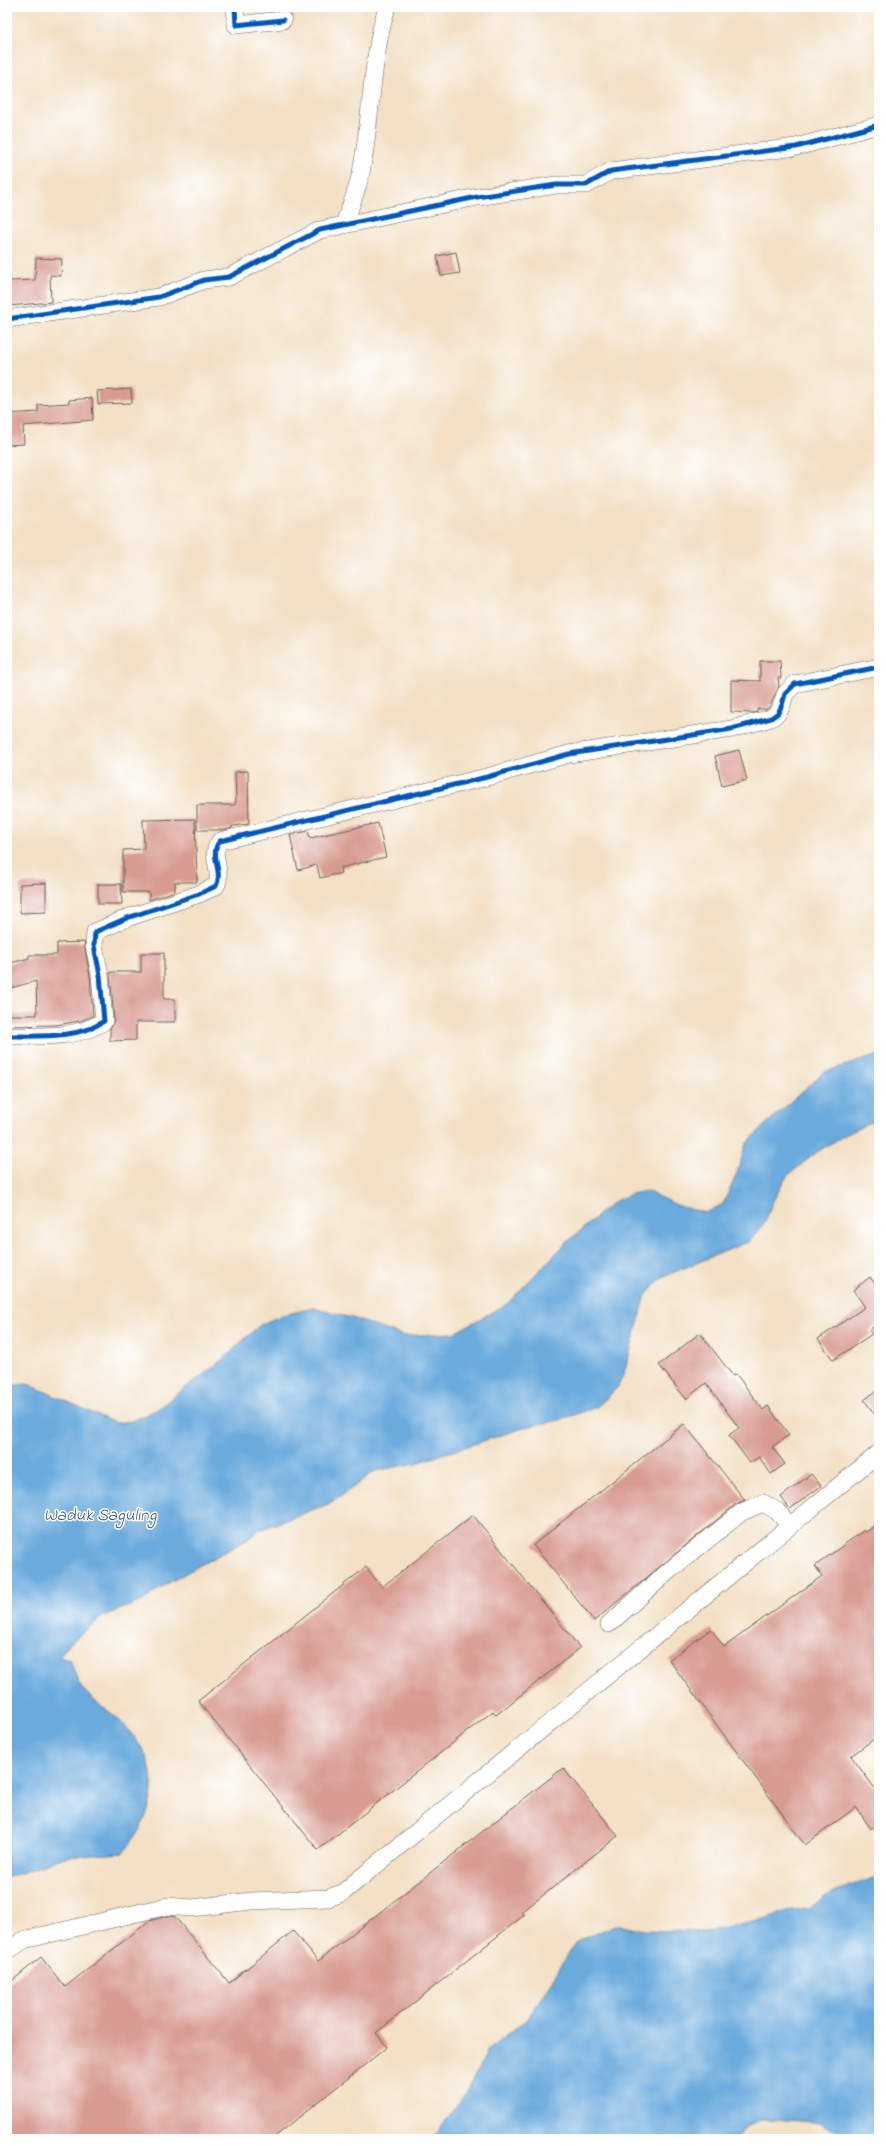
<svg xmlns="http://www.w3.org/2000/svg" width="886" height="2146" viewBox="0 0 886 2146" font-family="'Indie Flower',sans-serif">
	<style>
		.water { fill: #6aaadd; stroke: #43637c }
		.building { fill: #d89b92 }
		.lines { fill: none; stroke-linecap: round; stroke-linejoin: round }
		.minor-casing { stroke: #676157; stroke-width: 18 }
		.minor { stroke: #fff; stroke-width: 17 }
		.cycleway-casing { stroke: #fff; stroke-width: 8 }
		.cycleway { stroke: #0057b8; stroke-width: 5 }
		.labels { text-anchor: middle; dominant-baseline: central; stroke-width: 3; stroke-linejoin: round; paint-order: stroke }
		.water-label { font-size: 17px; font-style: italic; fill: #3f5c73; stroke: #fff }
	</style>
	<rect width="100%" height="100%" fill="#fff"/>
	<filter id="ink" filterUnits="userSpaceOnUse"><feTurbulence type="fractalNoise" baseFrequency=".025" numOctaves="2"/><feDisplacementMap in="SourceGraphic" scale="8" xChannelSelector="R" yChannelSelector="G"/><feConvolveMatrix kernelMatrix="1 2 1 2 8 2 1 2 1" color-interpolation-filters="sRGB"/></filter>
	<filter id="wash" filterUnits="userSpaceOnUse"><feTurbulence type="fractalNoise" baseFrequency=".012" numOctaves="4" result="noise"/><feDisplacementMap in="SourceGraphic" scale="16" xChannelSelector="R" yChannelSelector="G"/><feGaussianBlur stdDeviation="0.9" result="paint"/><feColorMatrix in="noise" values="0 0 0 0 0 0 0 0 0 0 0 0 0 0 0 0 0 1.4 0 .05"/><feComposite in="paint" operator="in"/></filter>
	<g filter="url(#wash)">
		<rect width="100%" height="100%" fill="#f3e0c5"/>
		<!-- water -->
		<path class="water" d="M879,1055V1118L843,1136L817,1152L787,1176L774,1199L765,1222L750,1241L662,1277L646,1295L624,1373L618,1387L597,1407L556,1421L526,1427L416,1463L375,1471L340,1497L328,1504L259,1530L248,1539L184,1574L158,1589L145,1600L103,1616L68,1645L59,1657L70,1660C73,1668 76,1678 81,1686C89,1700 108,1709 119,1720C164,1761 161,1808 123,1853L65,1857L7,1878V1386L28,1384L115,1423L132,1421L156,1410L216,1365L261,1324L283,1315L313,1308L352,1318L403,1336L454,1333L507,1304L563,1246L612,1203L631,1194L646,1191L679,1206L705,1213L723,1204L736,1176L746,1144L767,1123L824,1072Z
			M879,1876V2139H849L820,2123L790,2120H760L748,2125L734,2139H429L439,2131L468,2091L488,2050L528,2018L577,1941L616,1925L645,1930L705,1932L749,1923L793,1910L808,1908L833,1892Z"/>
		<g id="blocks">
			<!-- building -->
			<path class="building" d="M456,252L460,273L441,276L437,256Z
				M36,258L62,259L61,276L50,275L51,302L9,306L8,281L35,280Z
				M131,389L132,403L98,404L97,391Z
				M92,398L93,420L23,426L24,444L7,445V414L38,412V405L69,403V400Z
				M760,661H780L781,678H778L779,686L770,706L767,709H757V712L753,713L731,712V680L760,681Z
				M739,750L747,780L722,786L715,756Z
				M248,771L249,824L232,826V828L225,830H197V805H234L236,803L235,772Z
				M195,819L197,882H175V891L149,900V892H123V850L144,849L143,820Z
				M378,823L386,857L340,868L341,873L320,878L317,865L298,870L290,835L308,831L310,838Z
				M46,883V912L20,913V884Z
				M98,884H121L122,904H98Z
				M84,942L90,976L93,1016L80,1021L56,1025L7,1026V1015H37L36,981L7,989V964L29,958V955H57V943Z
				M141,953H164V999H175V1022H136V1040L110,1041V1029L114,1020L110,972H141Z
				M870,1277L879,1289V1323L869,1330L872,1334L833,1360L818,1339L865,1307L853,1290Z
				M700,1333L733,1376L736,1374L763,1410L768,1406L789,1435L772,1447L785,1464L771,1474L759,1457L750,1463L729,1435L739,1428L706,1383L686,1399L659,1365Z
				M879,1389V1420L864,1400Z
				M684,1424L745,1500L736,1504L594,1621L533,1545Z
				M811,1474L821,1486L790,1509L781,1497Z
				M473,1515L580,1648L496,1715L493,1711L318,1850L198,1701L366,1567L382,1587Z
				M879,1523V1735L851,1756L879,1794V1823L871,1829L856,1807L805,1845L669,1660L711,1629L724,1647L822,1576L815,1566L864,1530L866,1532Z
				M563,1768L618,1836L522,1912L524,1915L376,2033L387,2047L272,2139H7V1985L41,1957L65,1987L149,1921L168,1916L175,1917L229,1983L293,1931L318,1961Z"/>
		</g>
	</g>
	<g filter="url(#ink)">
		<use href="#blocks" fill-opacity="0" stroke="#676157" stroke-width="1"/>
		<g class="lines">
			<defs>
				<path id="minor" d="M235,7L236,25L283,20
					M344,225C350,206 359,187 362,167C372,113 371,59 387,7
					M7,319L159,297L204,280L229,277L320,230L477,197L556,185H586L611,171L796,147L879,125
					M7,1036C37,1036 79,1039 104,1021L100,975L94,946L95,932L127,918L199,894L216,886C224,871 208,854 220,841L487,777L569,754L732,729L771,718L778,713L782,705L785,694L795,684L879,667
					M609,1624L670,1570L742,1512L763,1503L777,1511L790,1526
					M7,1951L24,1940L167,1906L192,1908L251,1901L328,1898L342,1893L879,1453"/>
			</defs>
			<!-- minor casing -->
			<use href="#minor" class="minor-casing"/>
			<!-- minor -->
			<use href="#minor" class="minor"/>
			<defs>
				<path id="cycleway" d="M235,7L236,25L283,20
					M7,319L159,297L204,280L229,277L320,230L477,197L556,185H586L611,171L796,147L879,125
					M7,1036C37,1036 79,1039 104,1021L100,975L94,946L95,932L127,918L199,894L216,886C224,871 208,854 220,841L487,777L569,754L732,729L771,718L778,713L782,705L785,694L795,684L879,667"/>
			</defs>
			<!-- cycleway casing -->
			<use href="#cycleway" class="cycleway-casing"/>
			<!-- cycleway -->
			<use href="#cycleway" class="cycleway"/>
		</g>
	</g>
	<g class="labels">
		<!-- water labels -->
		<g class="water-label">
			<text x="100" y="1515">Waduk Saguling</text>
		</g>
	</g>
	<!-- margin -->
	<rect width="886" height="2146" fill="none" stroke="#fff" stroke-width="24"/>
</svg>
